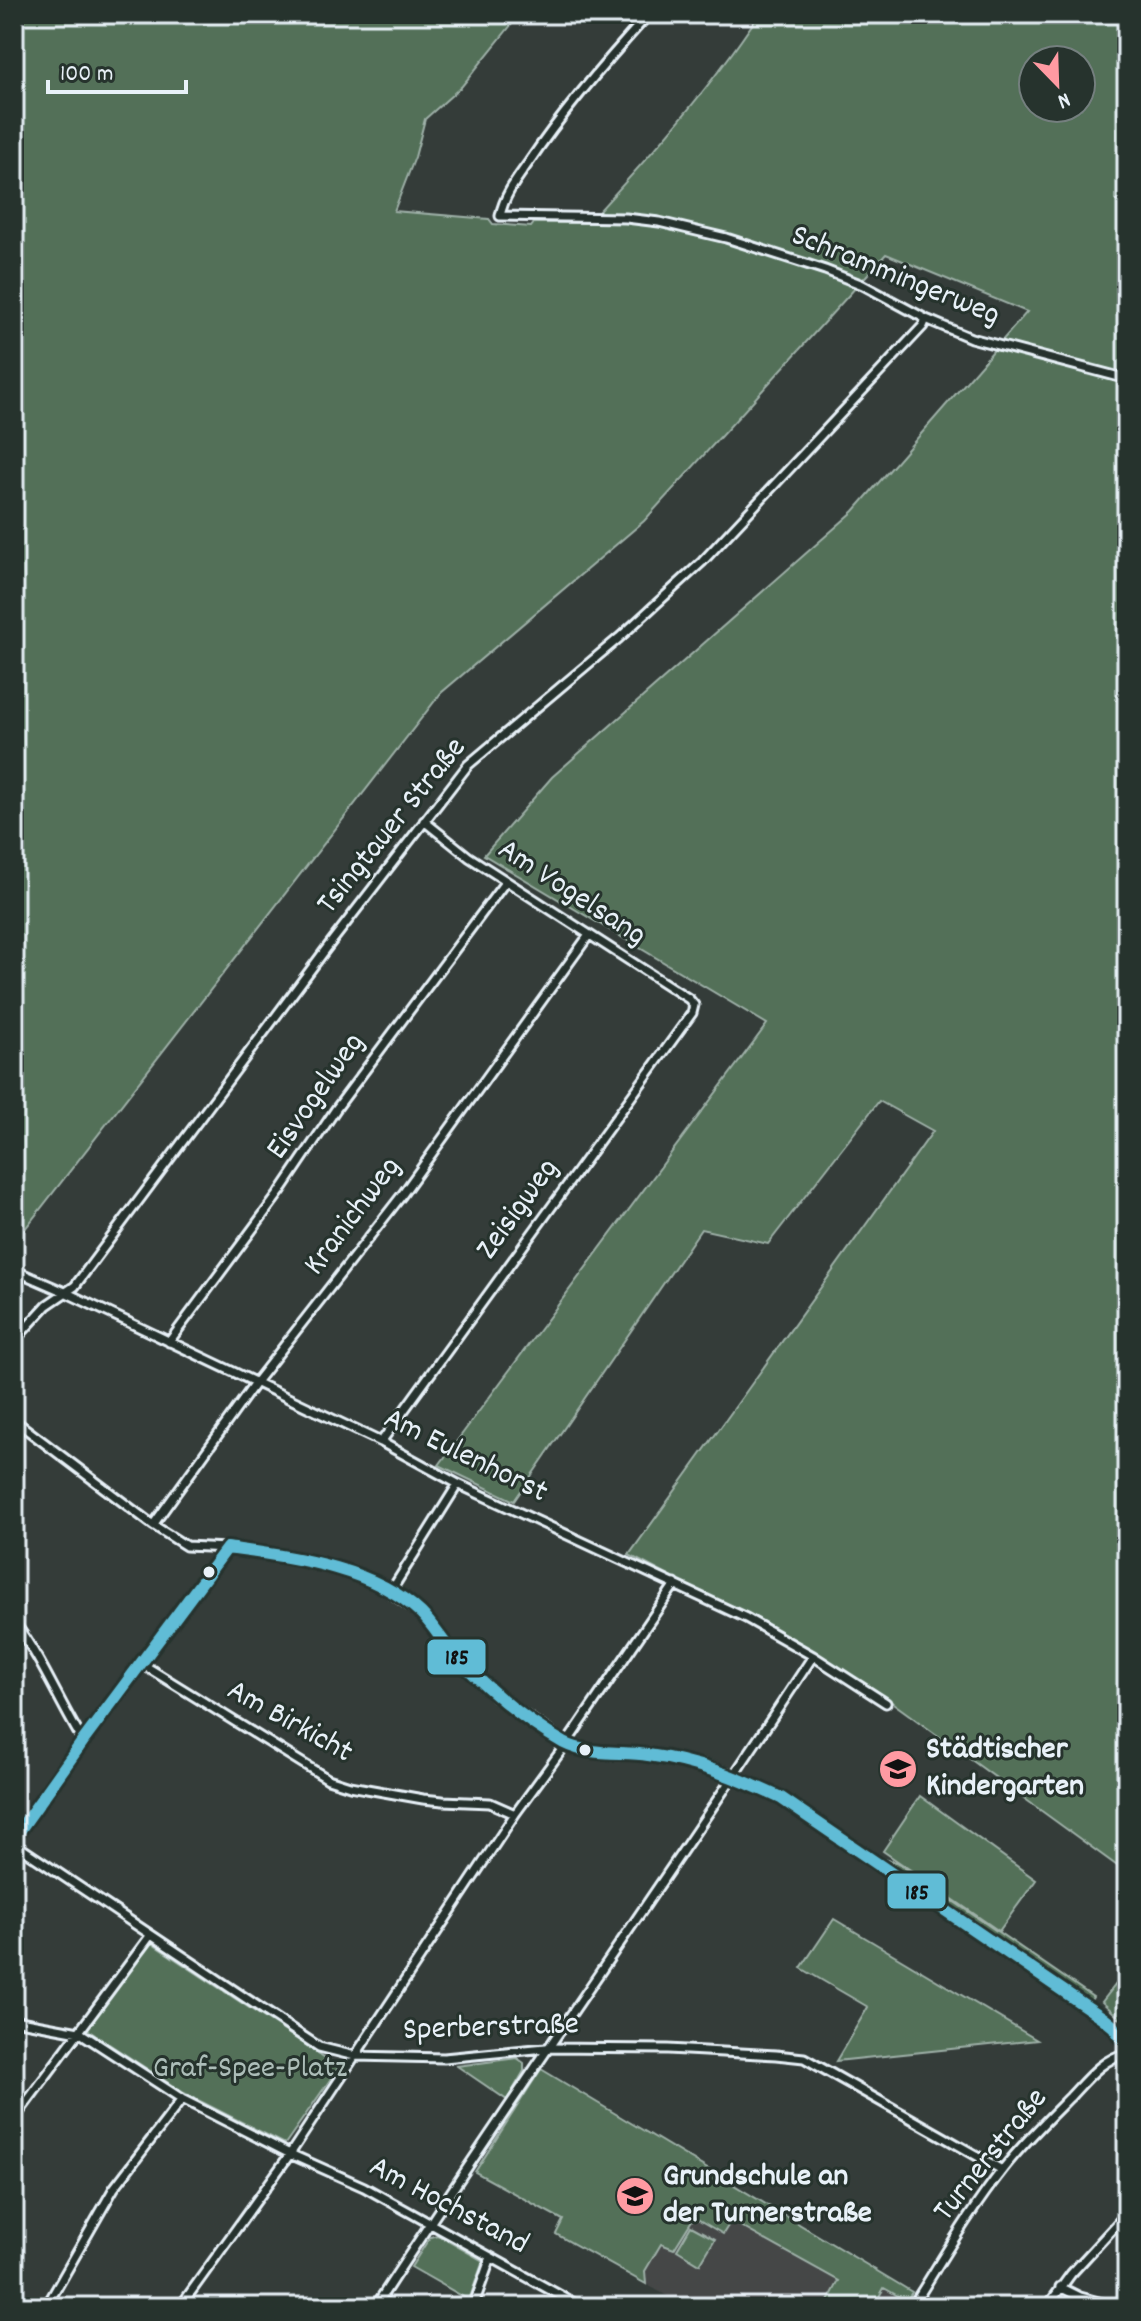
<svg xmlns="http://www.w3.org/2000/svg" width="1141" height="2321" viewBox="0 0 1141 2321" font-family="Dekko,sans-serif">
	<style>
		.built { fill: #444747 }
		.green { fill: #537058; stroke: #9eb0a8; stroke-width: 2; fill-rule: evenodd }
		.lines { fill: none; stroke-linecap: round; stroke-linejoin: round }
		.minor-casing { stroke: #e8f1f8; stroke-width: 13 }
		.tertiary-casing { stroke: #e8f1f8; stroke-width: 15 }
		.minor { stroke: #26332d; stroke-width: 7 }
		.tertiary { stroke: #26332d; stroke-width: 9 }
		.bus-1-casing { stroke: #26332d; stroke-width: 18 }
		.bus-1 { stroke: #60bcd6; stroke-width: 12 }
		.bus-dot { fill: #e8f1f8; stroke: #26332d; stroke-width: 3 }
		.labels { text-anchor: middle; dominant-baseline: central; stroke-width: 6; stroke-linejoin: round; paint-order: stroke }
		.street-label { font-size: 32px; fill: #e8f1f8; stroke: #26332d }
		.poi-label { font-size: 32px; font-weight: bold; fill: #e8f1f8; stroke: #26332d; text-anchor: start }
		.park-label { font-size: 32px; fill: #acbdb8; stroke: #26332d }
		.line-badge { stroke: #26332d; stroke-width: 3 }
		.pale-badge-label { font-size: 22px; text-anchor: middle; font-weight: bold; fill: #111 }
	</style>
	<rect width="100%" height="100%" fill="#343c39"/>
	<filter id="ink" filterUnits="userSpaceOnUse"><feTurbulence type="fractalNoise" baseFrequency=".0125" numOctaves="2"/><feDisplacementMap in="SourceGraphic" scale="16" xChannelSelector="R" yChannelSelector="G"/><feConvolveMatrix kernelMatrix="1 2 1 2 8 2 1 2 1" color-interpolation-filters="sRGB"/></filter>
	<g filter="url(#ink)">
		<!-- built -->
		<path class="built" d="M541,2069L911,2292L902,2307H687L556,2234L563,2220L475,2172Z"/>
		<!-- green -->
		<path class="green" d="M14,14H520L462,86L425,119L415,157L394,211L489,219L493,224L531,227L534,223H588C649,157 710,89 759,14H1127V1873L886,1698L813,1652L629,1555L933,1131L879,1101L768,1244L701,1229L514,1501L439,1465L767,1024L484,855L552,777L854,511L1027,312L886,254L644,521L441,693L14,1243ZM1033,60H1081V108H1033Z
			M920,1796L1036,1880L999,1931L883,1851Z
			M884,1859L896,1862L1093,1997L1087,2007L876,1863Z
			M834,1919L1037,2040L836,2061L868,2007L801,1968Z
			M151,1943L339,2067L285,2144L184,2093L86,2029Z
			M1127,1970V2025L1102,2002Z
			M517,2058L524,2063V2071L507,2100L457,2066Z
			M541,2069L912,2292L903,2307L905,2300L884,2288L873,2307H825L839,2281L731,2221L723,2234L694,2217L674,2249L661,2244L645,2271L646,2284L556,2234L563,2220L475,2172Z
			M691,2226L715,2239L700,2264L677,2250Z
			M437,2235L483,2261L469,2300L411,2267L430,2237Z"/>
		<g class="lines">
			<defs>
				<path id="minor" d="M649,14C606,61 564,110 529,162C517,179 504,195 500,216L626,218L659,222L726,238L825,270L863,285L926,319L971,338L1127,379
					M14,1270L67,1293L381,1442L458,1484L746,1618L813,1656L886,1703
					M14,1341L47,1305L75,1286L326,949L468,765L619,638L702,562L923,326L926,319
					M169,1342L280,1192L336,1109L506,881
					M14,1420L153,1525L186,1546L227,1548
					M381,1442L692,1013L694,1005L689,999L469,857L424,821
					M153,1525L256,1382L402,1195L589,935
					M391,1591L458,1484
					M14,1622C42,1659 59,1702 83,1741
					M142,1664L328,1779L350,1786L423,1799L443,1801L490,1803L515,1814
					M14,1846L21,1848L319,2047L355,2056L444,2058L546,2048L668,2049L776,2055L804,2058L1002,2170
					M14,2020L79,2032L182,2099L290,2154L364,2187L581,2307
					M14,2119L150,1936
					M1060,2287L1080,2297L1117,2307
					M46,2307L114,2188L182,2099
					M180,2307L290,2154L515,1814L566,1744L675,1584
					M375,2307C518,2087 670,1875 813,1656
					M473,2307L491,2257
					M912,2307C941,2261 969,2212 1003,2169C1023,2143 1047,2120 1070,2097C1087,2079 1102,2059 1127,2053
					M1047,2307L1071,2274L1127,2213"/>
				<path id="tertiary" d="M14,1838L83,1741L227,1548L301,1559L344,1571L378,1583L420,1612L451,1650L496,1696L566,1744L586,1750L649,1755L701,1765L734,1776L781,1798L1103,2018L1114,2027L1127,2048"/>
			</defs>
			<!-- minor casing -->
			<use href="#minor" class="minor-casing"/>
			<!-- tertiary casing -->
			<use href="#tertiary" class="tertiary-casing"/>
			<!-- minor -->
			<use href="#minor" class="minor"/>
			<!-- tertiary -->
			<use href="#tertiary" class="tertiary"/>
			<defs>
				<path id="bus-1" d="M227,1548C290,1557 372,1566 421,1613C432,1624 441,1639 451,1651C483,1685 523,1720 564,1743C589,1756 622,1751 648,1755C696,1761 738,1778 781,1798L1103,2018L1114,2027L1127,2048
					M14,1838L83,1741L227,1548"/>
			</defs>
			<!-- bus-1 casing -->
			<use href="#bus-1" class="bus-1-casing"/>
			<!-- bus-1 -->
			<use href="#bus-1" class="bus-1"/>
		</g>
	</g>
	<!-- icons -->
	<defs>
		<symbol id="school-disc" viewBox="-11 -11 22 22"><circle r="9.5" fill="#ff9aa2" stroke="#26332d"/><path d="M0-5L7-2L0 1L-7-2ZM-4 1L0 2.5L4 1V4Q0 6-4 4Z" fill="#111"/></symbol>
	</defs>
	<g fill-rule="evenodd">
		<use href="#school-disc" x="876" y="1747" width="44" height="44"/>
		<use href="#school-disc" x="613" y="2174" width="44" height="44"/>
	</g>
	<!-- markers -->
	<g class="bus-dot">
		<circle cx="209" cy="1572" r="7"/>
		<circle cx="585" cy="1750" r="7"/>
	</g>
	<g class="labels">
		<!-- street labels -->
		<g class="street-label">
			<text transform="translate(895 277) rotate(22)">Schrammingerweg</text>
			<text transform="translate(393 827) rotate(-51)">Tsingtauer Straße</text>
			<text transform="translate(571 894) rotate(33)">Am Vogelsang</text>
			<text transform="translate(317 1097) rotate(-55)">Eisvogelweg</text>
			<text transform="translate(519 1210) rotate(-54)">Zeisigweg</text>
			<text transform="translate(354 1217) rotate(-53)">Kranichweg</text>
			<text transform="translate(465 1457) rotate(26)">Am Eulenhorst</text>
			<text transform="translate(289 1723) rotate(29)">Am Birkicht</text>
			<text transform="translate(491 2029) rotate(-2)">Sperberstraße</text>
			<text transform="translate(992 2156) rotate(-51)">Turnerstraße</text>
			<text transform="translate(448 2207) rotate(28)">Am Hochstand</text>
		</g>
		<!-- poi labels -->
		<g class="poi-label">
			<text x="926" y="1751">Städtischer<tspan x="926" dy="37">Kindergarten</tspan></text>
			<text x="663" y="2178">Grundschule an<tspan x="663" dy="37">der Turnerstraße</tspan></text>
		</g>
		<!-- park labels -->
		<g class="park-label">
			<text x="250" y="2070">Graf-Spee-Platz</text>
		</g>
	</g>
	<g class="line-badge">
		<rect x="426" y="1638" width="61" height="38" rx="8" fill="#60bcd6"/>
		<rect x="886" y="1872" width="61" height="38" rx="8" fill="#60bcd6"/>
	</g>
	<g class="pale-badge-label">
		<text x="457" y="1664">185</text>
		<text x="917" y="1899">185</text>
	</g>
	<!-- margin -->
	<rect width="1141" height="2321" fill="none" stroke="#26332d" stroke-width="48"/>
	<rect x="24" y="24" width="1093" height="2273" fill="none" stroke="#e8f1f8" stroke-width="3" filter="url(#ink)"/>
	<!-- north arrow -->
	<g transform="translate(1057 84) rotate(157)"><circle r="38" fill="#26332d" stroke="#747f7e" stroke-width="2"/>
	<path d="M0-6L14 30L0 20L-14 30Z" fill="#ff9aa2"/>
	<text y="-12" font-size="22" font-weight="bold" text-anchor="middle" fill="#e8f1f8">N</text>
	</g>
	<!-- scale -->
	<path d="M48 80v12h138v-12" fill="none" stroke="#e8f1f8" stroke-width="4"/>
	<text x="60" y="80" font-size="24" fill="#e8f1f8" stroke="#26332d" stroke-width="6" paint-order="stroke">100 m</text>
</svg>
